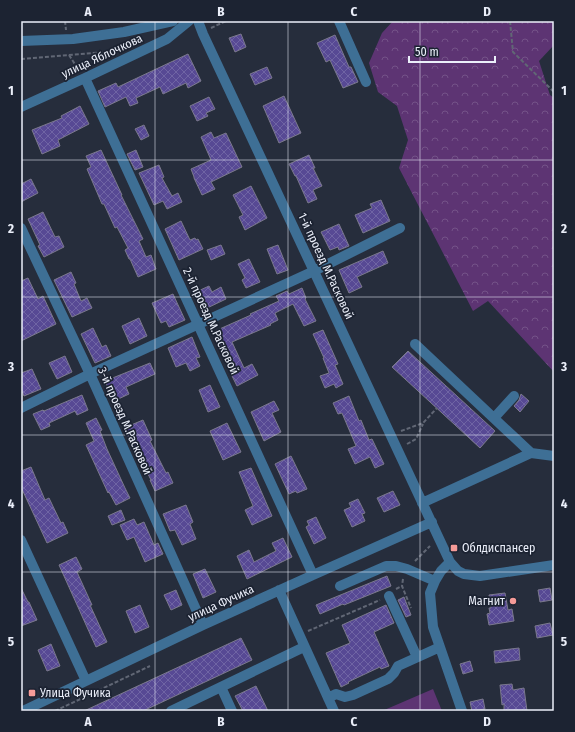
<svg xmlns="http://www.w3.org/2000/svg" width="575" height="732" viewBox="0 0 575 732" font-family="'Fira Sans Condensed',sans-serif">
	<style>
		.forest { fill: url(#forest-crowns) }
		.pitch { fill: #5d3473 }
		.building { fill: url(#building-cross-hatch); stroke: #7b798d }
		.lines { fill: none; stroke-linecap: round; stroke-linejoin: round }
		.path { stroke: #616775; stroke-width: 2; stroke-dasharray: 4 2; stroke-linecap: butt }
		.minor { stroke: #3e6f95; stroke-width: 10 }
		.grid { fill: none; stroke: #ebeffa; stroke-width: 1; stroke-opacity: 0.55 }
		.poi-dot { fill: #f59b98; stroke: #1c2332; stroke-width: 1.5 }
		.labels { text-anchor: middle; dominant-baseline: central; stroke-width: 3.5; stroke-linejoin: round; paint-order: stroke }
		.street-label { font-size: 12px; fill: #ebeffa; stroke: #1c2332 }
		.poi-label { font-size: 12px; fill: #ebeffa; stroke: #1c2332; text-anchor: start }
		.neatline { fill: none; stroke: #ebeffa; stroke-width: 1.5 }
		.grid-label { font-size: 13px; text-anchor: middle; font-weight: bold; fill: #ebeffa }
	</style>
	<defs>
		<pattern id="forest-crowns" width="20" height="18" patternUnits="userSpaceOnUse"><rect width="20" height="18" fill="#5d3473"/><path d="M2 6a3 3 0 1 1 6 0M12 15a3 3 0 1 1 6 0" fill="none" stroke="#745288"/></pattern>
		<pattern id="building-cross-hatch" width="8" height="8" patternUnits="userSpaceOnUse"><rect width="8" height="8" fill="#574994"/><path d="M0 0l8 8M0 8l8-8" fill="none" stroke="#6f64a4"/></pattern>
	</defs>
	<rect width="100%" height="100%" fill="#262d3c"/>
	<!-- forest -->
	<path class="forest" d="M393,21H554V45L539,61L550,95L554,98V372L488,301L473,311L399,168L408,140L397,106L378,92L369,63L382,33Z"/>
	<!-- pitch -->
	<path class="pitch" d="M433,689L442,711H382Z"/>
	<!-- building -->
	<path class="building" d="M241,34L246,47L235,52L229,38Z
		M335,35L349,67H351L358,82L343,88L330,60L326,62L317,43Z
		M188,54L201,81L188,88L186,83L163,94L160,87L136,98L138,103L130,106L126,97L105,107L98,91L116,83L118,87Z
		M267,67L272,78L255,85L250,74Z
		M284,96L301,133L279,143L263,106Z
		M209,97L215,109L206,113L208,116L197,121L190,106Z
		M80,106L89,124L58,140L60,146L42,154L32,130L62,118L61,116Z
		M144,125L149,136L141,140L135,129Z
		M211,132L214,138L226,133L242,167L211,182L215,189L202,195L194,178V177L191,169L211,160L201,137Z
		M101,150L122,195H121L143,239L139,241L146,257L151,255L156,269L138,277L130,259H129L125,250L128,248L117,227L115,228L104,204H102L87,169L91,167L86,156Z
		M136,150L143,167L135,170L127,154Z
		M309,155L315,168H313L322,186L313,190L317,199L308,203L296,176H295L289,164Z
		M159,165L164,177L162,178L172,196L178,193L182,202L167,209L163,201L154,205L139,173Z
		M31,179L38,193L21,202V184Z
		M251,186L267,218L245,230L239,217L243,215L233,195Z
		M381,200L390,221L363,233L355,215L372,208L370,204Z
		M43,212L55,237L59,236L64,247L44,257L38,246L40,245L28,219Z
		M181,221L190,240L195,238L196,240L198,239L203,249L179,260L165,229Z
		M339,224L349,246L339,250L338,247L330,250L321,232Z
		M221,245L225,254L211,260L207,250Z
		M278,245L288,270L277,274L267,249Z
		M383,251L388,263L357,277L362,287L349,293L339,270Z
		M249,259L260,282L246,288L242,280L245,278L238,264Z
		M71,272L76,283L74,284L81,301L87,298L92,308L72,317L54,280Z
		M28,278L38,299L43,296L56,324L21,341V281Z
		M209,286L212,292L221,287L226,299L205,309L196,292Z
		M302,288L306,298L305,299L316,321L304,326L293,304L275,313L278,320L270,324L271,325L232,342L244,368L252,364L258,375L237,386L229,370L231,369L215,331L251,315L250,314L279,301L276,296L287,291L289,294Z
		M173,294L185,320L169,327L166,321L161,323L152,303Z
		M139,318L147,336L130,344L122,326Z
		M93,328L102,347L106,345L111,356L95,363L81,334Z
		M323,330L338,364L335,365L343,384L336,388L334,384L325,388L320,376L329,373L323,358H324L313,334Z
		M192,337L200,357L196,358L200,366L190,371L186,363L176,367L168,348Z
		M408,351L495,431L480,448L392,367Z
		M65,356L72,372L57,379L49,363Z
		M150,363L155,374L126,387L129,394L114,401L105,381Z
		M32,369L41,389L24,396L21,389V373Z
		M210,385L220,407L208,412L199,390Z
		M521,394L529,401L520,412L514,406L519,400Z
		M82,395L88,410L77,415L75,411L49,423L50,426L41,430L33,414L43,410L44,411Z
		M349,396L359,421L361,420L369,440L372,439L384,464L375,468L370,457L355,464L348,449L356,446L342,413L338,414L333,403Z
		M274,401L279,410L272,413L281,432L264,441L251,412Z
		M96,418L102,430L100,431L107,449L125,488L130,498L116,505L109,492L108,493L86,445L94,441L86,423Z
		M143,420L152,440L150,441L166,473L168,472L173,483L155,491L150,480H151L135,448H134L124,428Z
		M227,423L241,452L223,460L210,431Z
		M291,456L307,489L297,493L296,491L289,494L275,464Z
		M31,467L45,500L49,498L61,523L63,522L68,533L47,543L21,487V471Z
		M251,468L272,516L252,525L245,510L253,506L239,472Z
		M393,491L400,505L384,512L377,498Z
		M358,499L365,513L362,514L365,521L352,527L344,510L351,507L349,503Z
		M186,505L193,522L190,524L196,539L182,545L175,530L170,531L163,514Z
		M121,510L125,520L112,525L108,516Z
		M316,517L326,538L314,544L306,527L309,525L307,521Z
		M134,519L137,525L144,522L154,545L158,543L163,554L145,562L134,537L127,540L120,525Z
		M283,538L292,557L247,579L237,556L249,550L254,562L276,551L272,543Z
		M76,557L82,569L77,572L92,605H90L107,642L96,647L59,565Z
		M205,569L216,592L203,598L193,574Z
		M387,576L391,586L344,605L343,604L320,614L316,605Z
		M21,588L28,602H29L37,620L21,626Z
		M550,588L552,600L540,602L538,590Z
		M176,590L182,605L171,610L164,595Z
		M505,593L508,610L512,609L514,621L489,625L487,614L490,613L489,608H491L489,595Z
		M404,597L411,615L406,617L398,600Z
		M140,605L149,627L135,633L126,611Z
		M386,605L394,623L374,632L389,666L381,669L380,667L348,682L349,683L341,687L326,653L350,643L342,625Z
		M550,623L553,635L537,638L535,626Z
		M241,638L252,660L143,711H84Z
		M51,644L60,666L47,671L38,650Z
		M519,648L520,660L495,663L494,651Z
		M470,661L473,671L463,674L460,664Z
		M512,684L513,690L524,688L527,711H504V704L502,705L500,685Z
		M256,686L268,711H243L235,696Z
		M483,699L485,709L472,711L470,702Z"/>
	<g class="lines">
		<!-- path -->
		<path class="path" d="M65,21L66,30
			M510,21L513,52L554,92
			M211,28L226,21
			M69,55L78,69
			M21,59L105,52L120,49
			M401,431L423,423L437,408
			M407,444L416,439L423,424
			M415,561L430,546
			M403,579L402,586L411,608
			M396,589L402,586
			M308,631L380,600
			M55,711L150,666"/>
		<!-- minor -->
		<path class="minor" d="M198,21L203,34L450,562L458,571L464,574L480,576L554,565
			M339,21L366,82
			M21,41L73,39L124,32L173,21
			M85,78L313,575
			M21,107L85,78L167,39L189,21
			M21,228L90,374L203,625
			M415,344L531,453L554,456
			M21,408L90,374L314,271L400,228
			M494,418L514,396
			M422,503L531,453
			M21,540L86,681
			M450,562L441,571L435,581L430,593L433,627L462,711
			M340,586L386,566H396L407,569L435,581
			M279,590L334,711
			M389,596L417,657
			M221,687L232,711
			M328,698L336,694L345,697L353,695L388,679L394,673L398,666L440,647
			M23,711L203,625L313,575L432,522
			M171,711L304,647"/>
	</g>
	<!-- grid -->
	<path class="grid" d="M155,21V711M288,21V711M420,21V711M21,160H554M21,297H554M21,435H554M21,572H554"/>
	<!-- markers -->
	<g class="poi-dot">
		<rect x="450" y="544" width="8" height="8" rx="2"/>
		<circle cx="513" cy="601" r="4"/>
		<rect x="28" y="689" width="8" height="8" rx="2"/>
	</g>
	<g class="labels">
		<!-- street labels -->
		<g class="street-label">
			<text transform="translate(102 56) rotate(-25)">улица Яблочкова</text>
			<text transform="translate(326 266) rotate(65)">1-й проезд М.Расковой</text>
			<text transform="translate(211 321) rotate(65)">2-й проезд М.Расковой</text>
			<text transform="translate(125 421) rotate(66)">3-й проезд М.Расковой</text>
			<text transform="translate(221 603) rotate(-25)">улица Фучика</text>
		</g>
		<!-- poi labels -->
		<g class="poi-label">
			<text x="462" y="548">Облдиспансер</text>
			<text x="505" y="601" text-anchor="end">Магнит</text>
			<text x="40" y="693">Улица Фучика</text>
		</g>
	</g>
	<!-- border -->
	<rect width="575" height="732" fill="none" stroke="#1c2332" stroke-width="44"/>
	<!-- scale -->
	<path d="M409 56v6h86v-6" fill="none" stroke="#ebeffa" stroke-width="2"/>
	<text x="415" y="56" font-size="12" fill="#ebeffa" stroke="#1c2332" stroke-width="3" paint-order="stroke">50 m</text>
	<rect x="22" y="22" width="531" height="688" class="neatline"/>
	<g class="grid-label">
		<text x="88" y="16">A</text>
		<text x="221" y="16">B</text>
		<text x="354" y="16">C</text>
		<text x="487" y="16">D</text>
		<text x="11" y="95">1</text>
		<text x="564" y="95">1</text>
		<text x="11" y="233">2</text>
		<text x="564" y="233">2</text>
		<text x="11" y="371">3</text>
		<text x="564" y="371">3</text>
		<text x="11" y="508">4</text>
		<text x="564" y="508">4</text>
		<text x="11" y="646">5</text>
		<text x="564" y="646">5</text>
		<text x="88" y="726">A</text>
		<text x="221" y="726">B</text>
		<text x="354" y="726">C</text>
		<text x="487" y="726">D</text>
	</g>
</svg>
